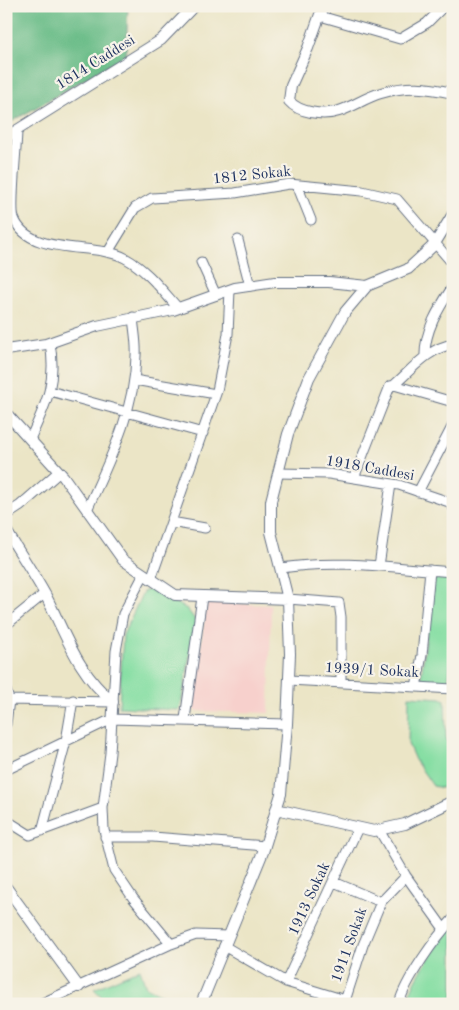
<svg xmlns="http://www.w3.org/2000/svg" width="459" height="1010" viewBox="0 0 459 1010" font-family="'Old Standard TT',serif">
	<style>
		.built { fill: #f7d0cc }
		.green { fill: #85dea3; stroke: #508680 }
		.forest { fill: #6cbd89; stroke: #447674 }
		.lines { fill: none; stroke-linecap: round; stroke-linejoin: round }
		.minor-casing { stroke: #646f82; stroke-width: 11 }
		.tertiary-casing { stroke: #646f82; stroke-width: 12 }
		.minor { stroke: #fff; stroke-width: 9 }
		.tertiary { stroke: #fff; stroke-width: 10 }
		.labels { text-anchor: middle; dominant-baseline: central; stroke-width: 4.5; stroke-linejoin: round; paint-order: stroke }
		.street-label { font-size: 15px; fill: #1b2f5e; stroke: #f7f3e8 }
	</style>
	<rect width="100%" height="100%" fill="#f7f3e8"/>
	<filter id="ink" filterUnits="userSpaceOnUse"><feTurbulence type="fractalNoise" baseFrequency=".02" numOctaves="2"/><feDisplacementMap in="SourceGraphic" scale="10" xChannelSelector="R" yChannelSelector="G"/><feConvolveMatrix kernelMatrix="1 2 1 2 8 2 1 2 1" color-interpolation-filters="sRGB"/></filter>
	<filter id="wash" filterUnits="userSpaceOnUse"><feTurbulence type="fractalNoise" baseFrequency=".0096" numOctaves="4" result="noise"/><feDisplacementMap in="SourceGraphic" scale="20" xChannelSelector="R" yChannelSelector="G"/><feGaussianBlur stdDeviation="1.12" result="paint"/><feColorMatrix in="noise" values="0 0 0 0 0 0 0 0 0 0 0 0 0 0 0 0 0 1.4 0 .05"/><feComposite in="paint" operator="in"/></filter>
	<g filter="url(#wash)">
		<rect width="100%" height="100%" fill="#ebe5c6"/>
		<!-- built -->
		<path class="built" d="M207,603L271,605L269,713L194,711V692Z"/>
		<!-- green -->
		<path class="green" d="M439,574L453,577V649L448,681L443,685L424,683L421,679L433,585L435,578Z
			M151,589L187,609L196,621L180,710L119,707L123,635L143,592Z
			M409,696L441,698L445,700L446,737L453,759V791L449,792L443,788L433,786L415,760L408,744Z
			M453,925V1004H406C416,974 434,950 453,925Z
			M140,969L146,987L182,1004H109L94,989Z"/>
		<!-- forest -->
		<path class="forest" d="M6,6H128L126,55L6,125Z"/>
	</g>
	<g filter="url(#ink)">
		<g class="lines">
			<defs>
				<path id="minor" d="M320,16L400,39L427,23L444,6
					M17,130C17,146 10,207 14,218C28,257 97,242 125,258C147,270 162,290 178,308
					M297,185L311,220
					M238,240L250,286
					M108,252L135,208L152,198L235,193L289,184L362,191L397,199L453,264
					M201,262L216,295
					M425,357C424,331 439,308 453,286
					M134,380L216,394
					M394,385C412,369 429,348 453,344
					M50,391L203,433
					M30,439C46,404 57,383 50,343
					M278,473L329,474L399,485L449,502L453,507
					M354,478L390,386L394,385L453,402
					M418,492L453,425
					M87,510C109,461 135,411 136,356C137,343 134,330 133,317
					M171,522L205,528
					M379,566L391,484
					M281,568C338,559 396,568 453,572
					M144,574L123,614L116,651L110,753L103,808L104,830L114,870L133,898L171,944
					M151,579L217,391L228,334L230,290
					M288,599L339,603L341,617V683
					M6,625L44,594
					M289,680L453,689
					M416,687L422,655L430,570
					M6,690L9,700L6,724
					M9,700L113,702
					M185,719L202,597
					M6,770L112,719L287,724
					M6,820L30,835L103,808
					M379,830L406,876L444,929
					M42,831L66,741L73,700
					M105,837H153L265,846
					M334,882L381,902
					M224,946L286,982L345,1000
					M286,982L358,828
					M40,1004L171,944L196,935L228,936
					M344,1004L363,945L381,902L406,876
					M399,1004C405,980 436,937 453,919"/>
				<path id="tertiary" d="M323,6L308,48L291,86L289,101C299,113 324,116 339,111C353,107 366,97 381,93C408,85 426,87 453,93
					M6,137L161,40L194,6
					M6,350L46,344L97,326L173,310L235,288L275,282H329L367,286
					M6,413L63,476L123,560L175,595L288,599
					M6,515L20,506L59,472
					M6,530C19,552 34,574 46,596C66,635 78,674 113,702
					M276,809L374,831L405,824L453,801
					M6,887L79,987
					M201,1004L263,852L281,794L287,724L290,654L288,599L271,532V501L288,434L309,378L345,312L367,286L408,269L434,245L453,214"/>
			</defs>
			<!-- minor casing -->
			<use href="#minor" class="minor-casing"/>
			<!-- tertiary casing -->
			<use href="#tertiary" class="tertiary-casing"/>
			<!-- minor -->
			<use href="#minor" class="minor"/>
			<!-- tertiary -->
			<use href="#tertiary" class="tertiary"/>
		</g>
	</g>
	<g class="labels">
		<!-- street labels -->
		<g class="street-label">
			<text transform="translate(96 63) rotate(-32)">1814 Caddesi</text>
			<text transform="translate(252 176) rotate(-6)">1812 Sokak</text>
			<text transform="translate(370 469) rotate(10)">1918 Caddesi</text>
			<text transform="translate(372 671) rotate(3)">1939/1 Sokak</text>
			<text transform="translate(310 899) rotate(-65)">1913 Sokak</text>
			<text transform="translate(350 945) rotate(-70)">1911 Sokak</text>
		</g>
	</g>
	<!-- margin -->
	<rect width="459" height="1010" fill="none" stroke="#f7f3e8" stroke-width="25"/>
</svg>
